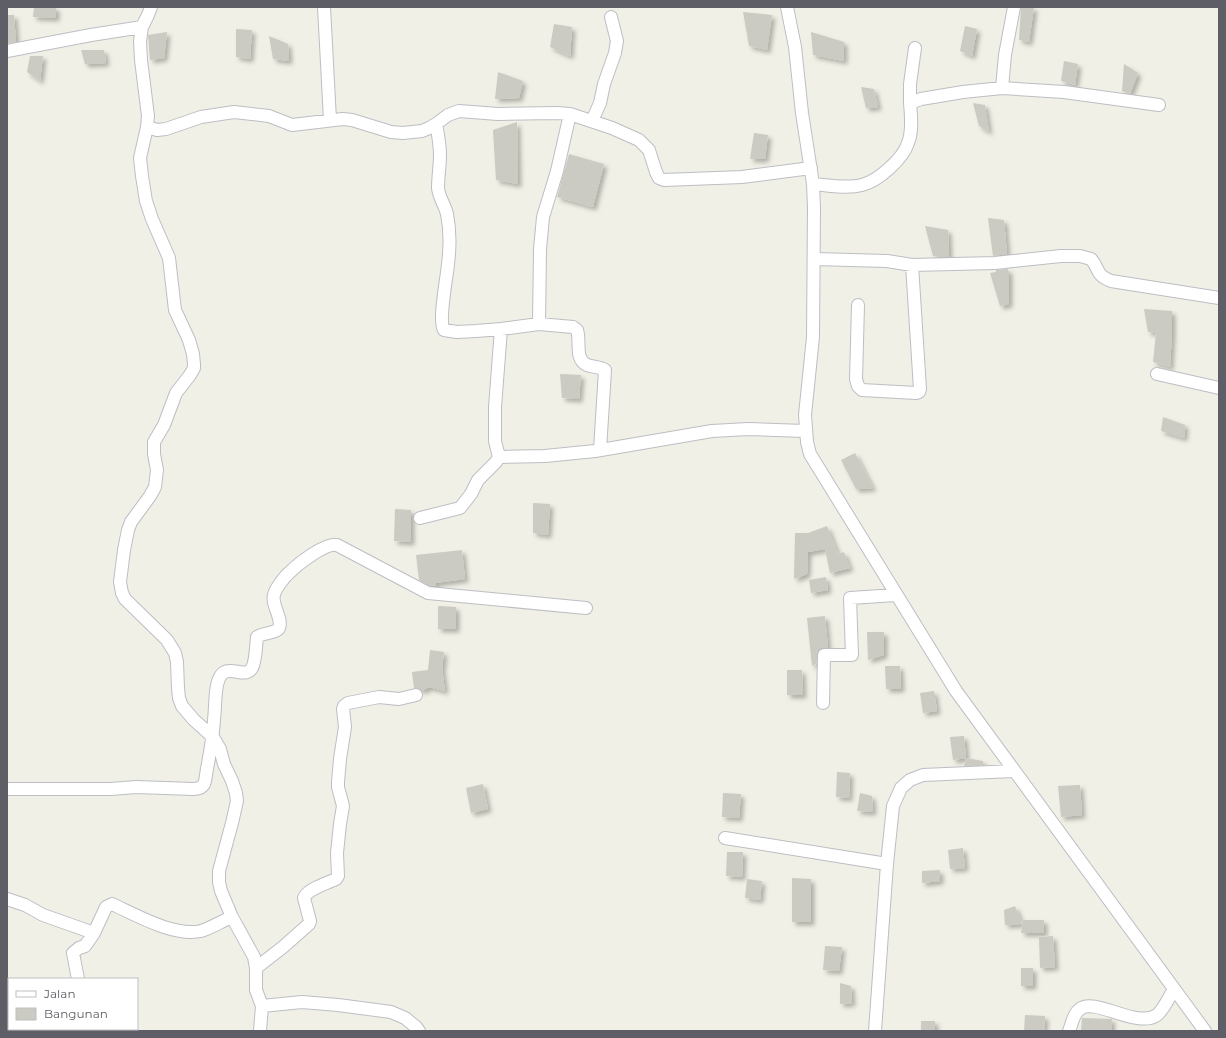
<svg xmlns="http://www.w3.org/2000/svg" width="1226" height="1038" viewBox="0 0 1226 1038" font-family="Montserrat,sans-serif">
	<style>
		.building { fill: #cbcac3; filter: url(#shadow) }
		.lines { fill: none; stroke-linecap: round; stroke-linejoin: round }
		.minor-casing { stroke: #bdbec4; stroke-width: 14 }
		.minor { stroke: #fff; stroke-width: 12 }
	</style>
	<defs>
		<filter id="shadow"><feDropShadow dx="3.5" dy="3.5" stdDeviation="2" flood-color="#0004"/></filter>
	</defs>
	<rect width="100%" height="100%" fill="#f0f0e6"/>
	<!-- building -->
	<path class="building" d="M34,7H56V18L33,17Z
		M1021,7H1034L1029,42L1019,40Z
		M743,12L772,15L767,50L749,46Z
		M7,15H14L16,42L8,43H7Z
		M554,24L572,27L570,56L550,47Z
		M965,26L977,29L972,56L960,51Z
		M236,29L252,30L250,59L236,57Z
		M167,32L164,58L150,60L148,35Z
		M811,32L844,42V61L813,55Z
		M269,36L288,44L289,61L273,59Z
		M81,50H104L106,63L85,64Z
		M30,56H43L40,81L27,72Z
		M1064,61L1078,64L1075,85L1061,81Z
		M1124,64L1138,73L1130,94L1122,91Z
		M498,72L523,81L519,98L495,99Z
		M861,87L874,89L878,107L866,108Z
		M973,103L985,105L989,132L979,126Z
		M517,122L518,184L496,180L493,130Z
		M754,133L768,135L765,159H750Z
		M569,154L604,164L593,207L557,197Z
		M988,218L1004,220L1007,254L993,256Z
		M925,226L948,230L949,257L933,256Z
		M1008,269V271H1009V304L1000,306L990,273L996,272V270Z
		M1144,309L1172,311V333L1170,367L1153,362L1156,333L1148,332Z
		M560,374L581,375L579,399L562,398Z
		M1163,417L1185,425L1184,438L1161,431Z
		M855,453L873,488L856,489L841,460Z
		M533,503L550,504L548,535L533,533Z
		M395,509L411,510V542L394,541Z
		M827,526L838,554L844,552L850,568L830,573L825,549L808,552L807,574L794,579L795,533H808Z
		M462,550L465,579L435,583L436,586H430L419,580L416,555Z
		M826,577L828,590L811,593L809,580Z
		M438,606L456,607V629H438Z
		M825,616L828,648H821L818,651L816,664L812,666L807,618Z
		M867,632H884V655L868,660Z
		M430,650L444,652L442,669L445,691L429,687L422,691L419,688H414L412,672L428,670Z
		M885,666H900L901,689H886Z
		M787,670H802L803,695H787Z
		M934,691L937,711L923,713L920,693Z
		M964,736L966,758L953,760L950,737Z
		M966,758L983,761V765L964,766Z
		M837,772L850,773L849,798L836,797Z
		M483,784L488,809L471,813L466,788Z
		M1080,785L1082,815L1061,817L1058,786Z
		M723,793L741,794L739,818L722,817Z
		M860,793L872,796L873,812L857,811Z
		M963,848L965,868L950,869L948,850Z
		M727,852H743L742,877L726,876Z
		M940,870V881L922,883V871Z
		M792,878L811,879V922H792Z
		M747,879L762,881L760,900L745,898Z
		M1015,906L1022,924L1005,925L1004,910Z
		M1023,920H1044V933H1021Z
		M1053,936L1055,967L1040,968L1039,937Z
		M825,946L842,947L839,971L823,970Z
		M1021,968H1033V986H1021Z
		M840,983L851,986L852,1003L840,1004Z
		M1025,1015L1045,1016L1044,1031H1024Z
		M1082,1018L1112,1019L1111,1031H1081Z
		M921,1021H935V1031H921Z"/>
	<g class="lines">
		<defs>
			<path id="minor" d="M151,7L148,15L142,27L140,41L141,60L148,116L147,127L140,158L142,176L146,201L152,219L169,258L175,310L189,340L193,354L194,364V368L190,375L176,393L164,425L154,442V454L157,470L155,487L150,496L131,522L128,530L124,550L120,582L122,593L125,599L167,640L175,653L177,662L178,688L179,698L182,706L194,720L213,737L220,749L224,764L232,781L236,793L237,801L232,823L219,871V882L221,891L232,917L254,957L256,968V990L262,1006L260,1031
				M324,7L330,120
				M787,7L795,47L802,113L813,184L814,208L813,337L805,415L807,442L810,454L956,691L1205,1031
				M7,51L91,35L142,27
				M1002,88L1005,55L1014,7
				M910,103V84L915,48
				M592,121L600,103L604,84L615,53L617,41L611,17
				M436,124C438,134 440,144 440,155C440,166 438,177 438,188C439,198 445,205 447,214C450,229 450,248 448,264C447,277 438,321 444,330L457,332L476,331L501,329L539,324L573,327L577,330C581,341 574,359 587,365C593,367 600,367 605,370L600,450
				M147,127L157,130L166,129L201,117L234,112L269,116L292,125L343,119L352,120L391,132L403,133L422,131L429,128L436,124L448,115L459,111L498,114L557,113L570,114L612,128L639,140L649,150L656,172L659,178L664,180L742,177L811,168
				M813,184C828,185 846,189 862,185C878,181 903,159 908,143C913,131 911,115 910,103L921,99L963,92L1002,88L1064,92L1159,105
				M814,259L887,261L912,265L995,263L1061,256H1080L1091,259C1100,269 1095,275 1111,281L1219,298
				M858,305L856,379L858,386L862,390L916,393L919,392L920,389L912,265
				M539,324L540,249L542,228L543,217L557,171L570,114
				M501,329L495,407V441L499,457L545,456L595,451L712,431L748,429L805,431
				M1157,374L1219,388
				M420,518L460,508L471,494L478,480L496,462L499,457
				M823,703L824,655H852L850,598L896,595
				M7,789H111L136,787L193,789C197,789 202,788 204,784C206,780 206,773 207,769C210,753 213,736 214,720C215,711 215,701 216,692C220,653 243,683 252,668C256,661 256,645 257,637C262,633 277,633 279,628C283,619 271,604 274,595C275,589 285,576 290,572C298,564 326,542 337,545L428,593L586,608
				M725,838L887,864
				M7,899L25,905L43,915L94,933L106,907L112,904C136,915 174,937 201,931C211,928 222,921 232,917
				M256,968L283,947L309,924L310,921L304,898C307,889 328,883 336,879L338,876L337,853L340,824L343,806L338,787V782L340,759L345,727L343,709L344,706L348,703L379,697L399,699L416,695
				M78,979L73,953L79,948L85,946L94,933
				M262,1006L302,1002L338,1005L391,1012L405,1018L416,1027L419,1031
				M81,1031V1029
				M875,1031L887,864L893,806L901,788L910,780L923,775L1014,771
				M1069,1031C1072,1024 1073,1014 1080,1009C1095,997 1137,1029 1157,1015C1164,1009 1169,997 1174,989"/>
		</defs>
		<!-- minor casing -->
		<use href="#minor" class="minor-casing"/>
		<!-- minor -->
		<use href="#minor" class="minor"/>
	</g>
	<!-- border -->
	<rect width="1226" height="1038" fill="none" stroke="#5e5f66" stroke-width="16"/>
	<!-- legend -->
	<rect x="8" y="978" width="130" height="52" fill="#ffffff" stroke="#bfbfc2"/>
	<rect x="16" y="991" width="20" height="6" fill="#ffffff" stroke="#bfbfc2"/>
	<text x="44" y="998" font-size="12" fill="#5e5f66">Jalan</text>
	<rect x="16" y="1008" width="20" height="12" fill="#cbcac3" stroke="#bfbfc2"/>
	<text x="44" y="1018" font-size="12" fill="#5e5f66">Bangunan</text>
</svg>
